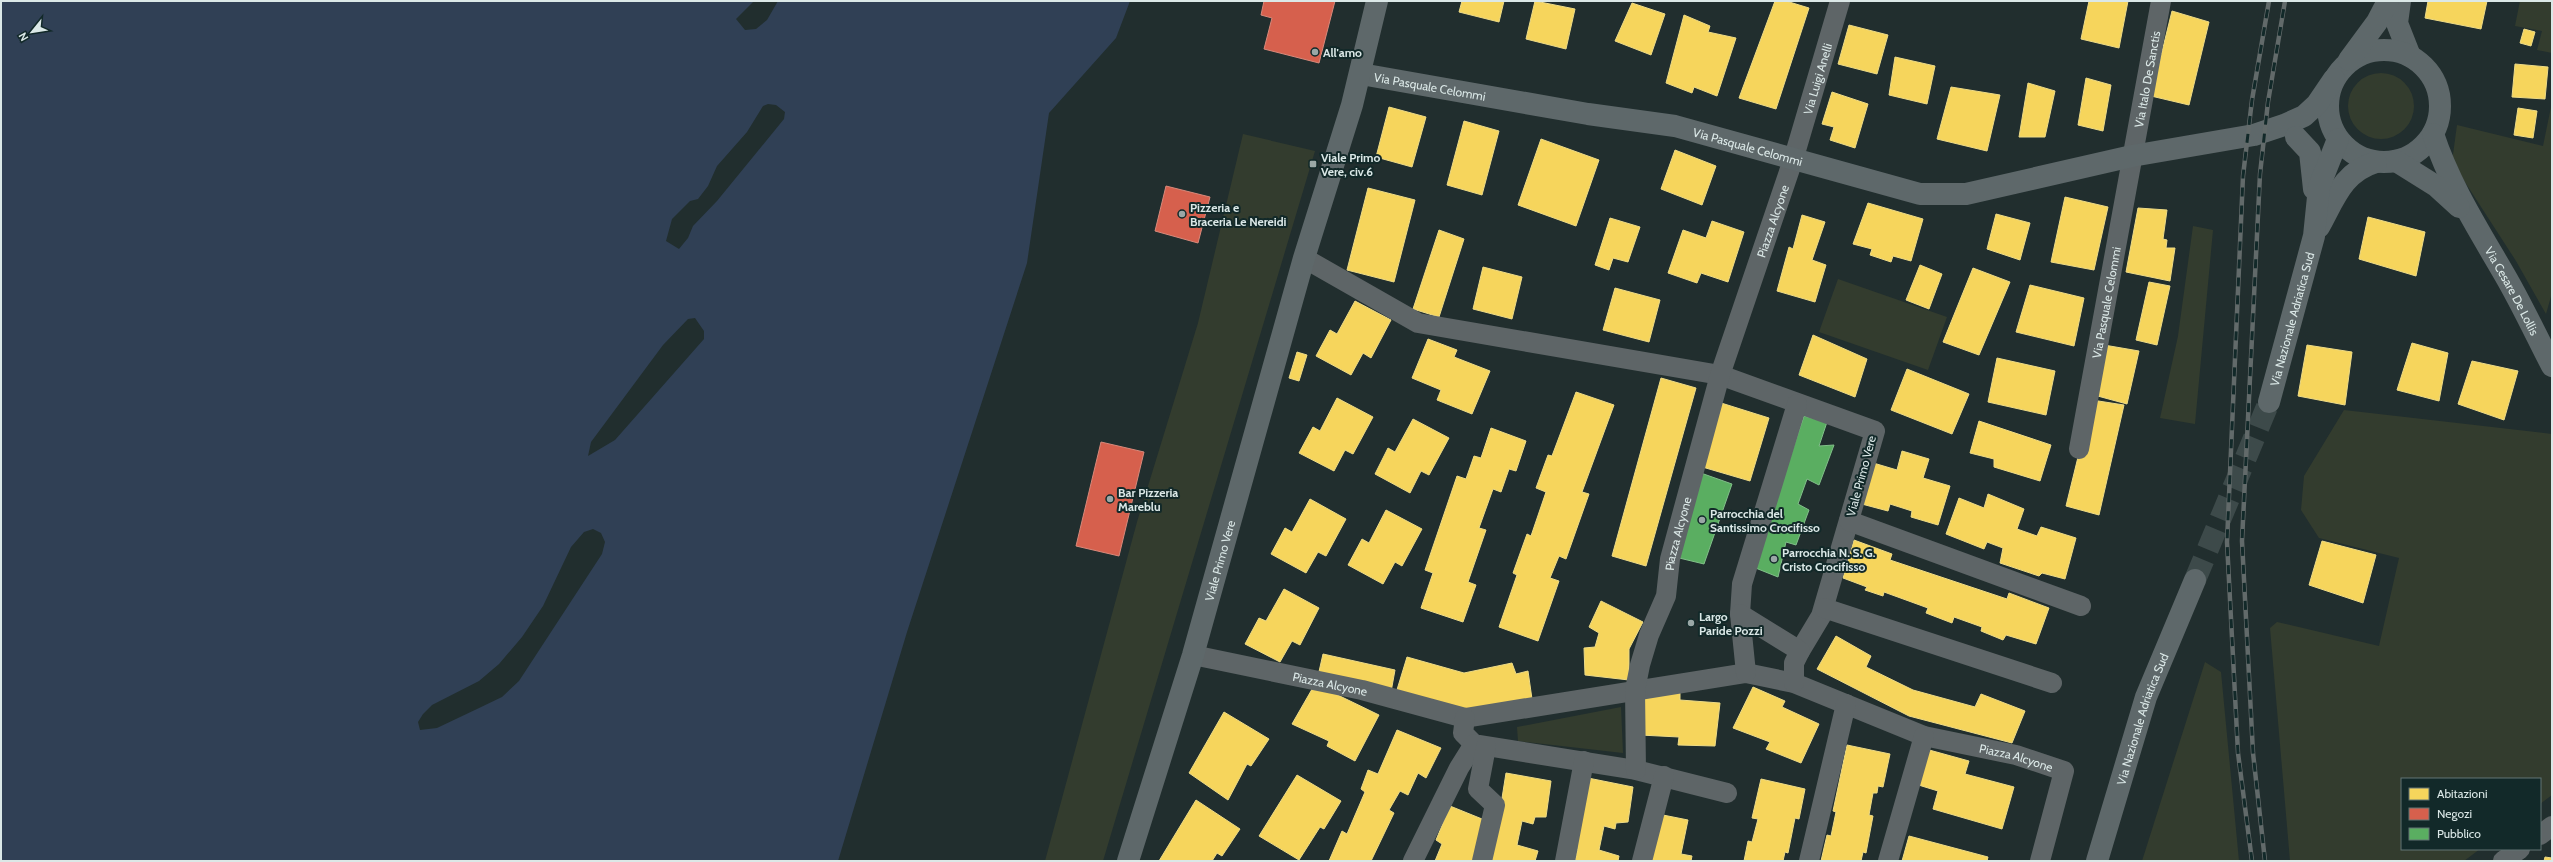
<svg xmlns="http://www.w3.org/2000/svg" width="2553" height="862" viewBox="0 0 2553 862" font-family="Cabin,sans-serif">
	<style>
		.green { fill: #333c2e }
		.water { fill: #304055 }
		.pier { fill: #212e2e }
		.homes { fill: #f6d55c; stroke: #eedb86 }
		.shops { fill: #d6604d; stroke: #d8897b }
		.public { fill: #5aae61; stroke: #81bf89 }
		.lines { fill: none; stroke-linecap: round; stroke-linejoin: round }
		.secondary-tunnel { stroke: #3d4a4a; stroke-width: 22; stroke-dasharray: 22 11; stroke-linecap: butt }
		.street { stroke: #5e6567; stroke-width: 20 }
		.secondary { stroke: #5e686a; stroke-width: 22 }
		.rail-casing { stroke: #626a6a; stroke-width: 4.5 }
		.rail { stroke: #122929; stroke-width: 3; stroke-dasharray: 9; stroke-linecap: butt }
		.poi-dot { fill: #9aa7a6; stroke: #122929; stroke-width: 1.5 }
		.labels { text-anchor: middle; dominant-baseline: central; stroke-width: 4; stroke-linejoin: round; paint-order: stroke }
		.poi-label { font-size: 12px; font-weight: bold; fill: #dbe8e7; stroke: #122929; text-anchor: start }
		.street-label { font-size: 12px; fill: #dbe8e7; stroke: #122929 }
	</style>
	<rect width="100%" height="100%" fill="#212e2e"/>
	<!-- green -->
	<path class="green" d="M2520,1H2552V53L2537,50L2542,31L2515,26Z
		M2348 106a33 33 0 1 1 66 0a33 33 0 1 1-66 0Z
		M2552,102V293L2546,314L2516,261L2452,162L2457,125L2543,146Z
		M1243,134L1315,151L1103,861H1045L1137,522L1198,323Z
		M2193,226L2213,230L2195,424L2160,418L2178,336Z
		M1838,279L1947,317L1928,370L1819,332Z
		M2344,410L2552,434V795L2540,804V779H2402V849H2480L2464,861H2290L2270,628L2277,622L2379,646L2399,558L2319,538L2301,510L2304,476Z
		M2205,662L2221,672L2239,861H2142Z
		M1621,707L1623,753L1518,741L1517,727Z"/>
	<!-- water -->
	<path class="water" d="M1,1H1130L1116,38L1049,113L1027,263L907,632L838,861H1Z"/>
	<!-- pier -->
	<path class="pier" d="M754,1H778L767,20L756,29L745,30L736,19Z
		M768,104L776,105L785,112L784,119L717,201L693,226L688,238L679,249L666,241L672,219L690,201L698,199L708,186L717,166L747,132L763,106Z
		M695,318L704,331V339L615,440L588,456L591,442L663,345L688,319Z
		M593,529L601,533L605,542L602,554L519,681L502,697L477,709L437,728L420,730L418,722L423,714L432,705L479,681L499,664L522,637L543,606L571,547L584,532Z"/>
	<!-- homes -->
	<path class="homes" d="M1462,1H1504L1499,22L1459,12Z
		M1535,1L1575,9L1566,49L1526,39Z
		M1775,1H1786L1809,8L1776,109L1739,98Z
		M2089,1H2128L2119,48L2081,39Z
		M2428,1H2487L2481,29L2425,18Z
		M1632,3L1665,14L1651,55L1615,41Z
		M2172,11L2209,22L2189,105L2151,96Z
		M1684,15L1710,26L1708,32L1736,38L1717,96L1694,87L1692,93L1666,83Z
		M1849,25L1888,35L1877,74L1838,64Z
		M2524,29L2535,32L2531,46L2520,43Z
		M1895,57L1935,66L1927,104L1889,95Z
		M2515,64L2548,67L2545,99L2512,97Z
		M2086,78L2111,85L2103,131L2078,125Z
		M2028,83L2055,91L2045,137H2019Z
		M1951,87L2000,95L1987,151L1937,139Z
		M1832,92L1868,104L1855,148L1830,140L1834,127L1822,124Z
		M1389,107L1426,117L1412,167L1376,157Z
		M2518,108L2537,111L2533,138L2514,135Z
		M1464,121L1499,131L1482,195L1447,185Z
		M1541,139L1599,160L1576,226L1518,205Z
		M1675,150L1716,166L1702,205L1661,189Z
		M1368,188L1415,200L1394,282L1347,270Z
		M2065,197L2108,207L2094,270L2051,262Z
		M1868,203L1923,219L1911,261L1893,256L1891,262L1870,255L1872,249L1853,244Z
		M2138,208L2167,210L2163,239L2167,240L2166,248H2175L2170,281L2126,272Z
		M1996,214L2030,223L2020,260L1987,249Z
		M1802,215L1825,222L1812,260L1826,265L1815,302L1777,291L1789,247L1793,249Z
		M2368,217L2425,232L2416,276L2359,259Z
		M1610,218L1640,227L1628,262L1613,258L1609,270L1595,265Z
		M1712,221L1744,232L1728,282L1701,273L1697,283L1668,273L1683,230L1706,238Z
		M1439,230L1464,239L1439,317L1413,309Z
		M1920,265L1942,274L1929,309L1906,300Z
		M1483,267L1522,277L1512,319L1473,309Z
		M1973,268L2010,282L1979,355L1943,342Z
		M2149,282L2170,286L2157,345L2136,340Z
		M2030,285L2084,298L2074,346L2016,332Z
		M1615,288L1660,300L1649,342L1603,330Z
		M1355,301L1391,320L1371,358L1363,353L1351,375L1316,356L1330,330L1337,334Z
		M1813,335L1867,359L1855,397L1799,375Z
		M1428,339L1457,350L1454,357L1490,371L1472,414L1437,400L1441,390L1412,378Z
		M2412,343L2448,353L2439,401L2397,390Z
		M2104,345L2139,351L2127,404L2094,395Z
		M2307,345L2352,352L2345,405L2298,396Z
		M1297,352L1307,355L1299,381L1289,378Z
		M1997,358L2055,371L2046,415L1988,402Z
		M2472,361L2518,371L2504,420L2458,404Z
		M1907,369L1969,394L1952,434L1891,410Z
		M1661,378L1696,388L1646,566L1612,556Z
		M1576,392L1614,405L1582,492L1589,494L1566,559L1559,556L1550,578L1559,581L1538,641L1499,627L1517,575L1513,573L1527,534L1531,536L1546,492L1536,488L1548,455L1552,456Z
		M1337,398L1373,417L1353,454L1345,450L1334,471L1299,453L1313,427L1320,431Z
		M2092,400L2124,405L2099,515L2066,506Z
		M1718,402L1769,418L1750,481L1699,466Z
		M1413,419L1449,438L1429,475L1421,471L1410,493L1375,474L1388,448L1395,452Z
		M1979,421L2051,445L2040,481L1994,467V459L1970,453Z
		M1491,428L1526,441L1516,471L1509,469L1501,492L1493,489L1479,528L1486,530L1468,582L1476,585L1463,622L1421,608L1433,573L1425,570L1457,476L1466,479L1474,456L1481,458Z
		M1902,451L1929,459L1923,478L1950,486L1938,525L1911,517L1912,511L1890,504L1888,511L1858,503L1870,462L1897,470Z
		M1988,494L2024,509L2017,529L2037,536L2041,527L2076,538L2065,579L2042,573L2039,576L2000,563L2003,548L1987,542L1984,549L1946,534L1959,498L1984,508Z
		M1310,499L1346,519L1326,556L1318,552L1306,573L1271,554L1285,528L1292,532Z
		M1386,510L1422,529L1402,566L1395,562L1383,584L1348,565L1362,539L1369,543Z
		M1854,540L1892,554L1890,560L2007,599L2009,593L2049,608L2036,644L2006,635L2003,640L1981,631L1982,627L1954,617L1952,623L1926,613L1928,608L1884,592L1883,596L1865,590L1867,587L1843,578Z
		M2322,541L2376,555L2363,603L2309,585Z
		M1284,589L1319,608L1300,645L1292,641L1280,662L1245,644L1259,618L1266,621Z
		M1601,601L1643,622L1629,649V680L1585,675L1584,648L1595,647L1599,633L1589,627Z
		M1836,636L1871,656L1866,667L1913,690L1975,707L1981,694L2025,711L2012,743L1909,716L1817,669Z
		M1323,654L1395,670L1391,692L1318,676Z
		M1407,657L1464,673L1512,663L1516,674L1528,671L1532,699L1460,710L1396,693Z
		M1315,684L1379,715L1355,761L1327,746L1329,741L1292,724Z
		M1753,687L1785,701L1782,707L1819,724L1801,763L1766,749L1770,742L1733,728Z
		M1646,690L1680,693V700L1720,703L1715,746L1678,745L1679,737L1640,735Z
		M1224,712L1269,739L1251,766L1247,764L1228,800L1189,773Z
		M1397,730L1441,748L1426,778L1418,773L1408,795L1400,791L1389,810L1394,813L1371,861H1329L1342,831L1347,834L1365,792L1361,789L1368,770L1378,774Z
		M1847,745L1890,754L1883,787L1878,786L1877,793H1873L1869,815L1873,816L1866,853L1863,852L1861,861H1821L1827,835L1831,836L1836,812L1833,811Z
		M1922,748L1969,761L1965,774L2014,787L2002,829L1933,809L1938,791L1912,783Z
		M1506,773L1551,781L1546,817H1535L1533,824L1522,821L1517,845L1538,851L1535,861H1492Z
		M1297,775L1341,801L1324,829L1320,827L1299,860L1259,836Z
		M1588,778L1633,787L1628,822L1616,823L1615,829L1604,826L1599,850L1619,856L1618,861H1575L1578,847H1573Z
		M1761,779L1805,789L1799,819L1795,818L1788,853L1785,852L1783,861H1744L1748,841L1752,842L1758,819L1752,818Z
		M1196,800L1240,829L1222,856L1217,853L1212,861H1159Z
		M1450,806L1487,821L1477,861H1435L1442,844L1436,840Z
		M1663,815L1688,820L1681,854L1692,856L1691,861H1651Z
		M1909,836L1988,857L1987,861H1902Z
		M2545,857L2552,858V861H2544Z"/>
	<!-- shops -->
	<path class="shops" d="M1264,1H1335L1319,63L1264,49L1272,18L1261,15Z
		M1166,186L1210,197L1198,243L1155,231Z
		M1101,442L1144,452L1119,556L1076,546Z"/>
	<!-- public -->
	<path class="public" d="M1804,416L1827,422L1819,446L1834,445L1819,485L1807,479L1798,504L1809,510L1796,545L1786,542L1778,577L1753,567Z
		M1698,472L1732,484L1704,564L1675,557Z"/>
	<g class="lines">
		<!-- secondary-tunnel -->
		<path class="secondary-tunnel" d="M2195,580L2269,402"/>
		<!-- street -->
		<g class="street">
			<path d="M1304,258L1418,323L1720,375L1875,431L1821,616L1800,651"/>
			<path id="s1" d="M2079,449L2161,1"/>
			<path d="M1849,521L2081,606"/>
			<path d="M1824,608L2052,683"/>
			<path d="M1740,614L1742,584L1797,404"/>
			<path id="s2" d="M1193,655L1362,690L1465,718L1746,673L1794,683L1924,736L2016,755L2064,771L2040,861"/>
			<path d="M1746,673L1740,614L1800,651L1794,663V683"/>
			<path d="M1465,718L1463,733L1474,744L1636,770L1727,793"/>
			<path id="s3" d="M1636,770L1635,690L1640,665L1649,635L1666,596L1670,559L1720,375L1794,157L1840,1"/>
			<path d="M2540,835L2552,826"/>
			<path d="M1413,861L1459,768L1474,744"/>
			<path d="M1482,861L1495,805L1478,789L1486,747"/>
			<path d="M1565,861L1584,761"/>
			<path d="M1642,861L1664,776"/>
			<path d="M1809,861L1846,704"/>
			<path d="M1888,861L1924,736"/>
			<path d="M2503,861L2520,849"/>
		</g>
		<!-- secondary -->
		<g class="secondary">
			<path d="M2400,1L2397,23L2410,56"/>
			<circle cx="2384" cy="106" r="56"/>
			<path d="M2349,60L2377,22L2388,1"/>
			<path id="s4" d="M1361,74L1588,114L1675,126L1920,194H1966L2132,156L2254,135L2284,125L2304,116L2317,104L2334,79"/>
			<path id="s5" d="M2433,134C2450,186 2480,232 2507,279C2523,307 2537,337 2552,366"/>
			<path d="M2296,137L2310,152L2314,189"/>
			<path d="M2396,161L2436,186L2459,207"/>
			<path d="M2319,227C2335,198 2343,172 2376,162"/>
			<path id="s6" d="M2269,402L2314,236L2319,187L2338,139"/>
			<path id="s7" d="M1128,861L1193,655L1304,258L1352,105L1377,1"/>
			<path id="s8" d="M2097,861L2146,697L2195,580"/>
		</g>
		<defs>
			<path id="rail" d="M2252,861L2238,753L2227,542L2243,176L2252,100L2269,1
				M2265,861L2253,753L2242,541L2260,174L2268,102L2285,1"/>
		</defs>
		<!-- rail casing -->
		<use href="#rail" class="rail-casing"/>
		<!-- rail -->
		<use href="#rail" class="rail"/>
	</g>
	<!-- markers -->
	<g class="poi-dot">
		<circle cx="1315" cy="52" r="4"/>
		<rect x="1309" y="160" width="8" height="8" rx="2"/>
		<circle cx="1182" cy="214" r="4"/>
		<circle cx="1110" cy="499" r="4"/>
		<circle cx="1702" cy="520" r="4"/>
		<circle cx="1774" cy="559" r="4"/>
		<circle cx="1691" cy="623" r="4"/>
	</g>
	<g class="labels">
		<!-- poi labels -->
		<g class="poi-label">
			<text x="1323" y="52">All'amo</text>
			<text x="1321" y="157">Viale Primo<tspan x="1321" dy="14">Vere, civ.6</tspan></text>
			<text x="1190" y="207">Pizzeria e<tspan x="1190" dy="14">Braceria Le Nereidi</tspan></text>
			<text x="1118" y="492">Bar Pizzeria<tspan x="1118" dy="14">Mareblu</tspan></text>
			<text x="1710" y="513">Parrocchia del<tspan x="1710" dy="14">Santissimo Crocifisso</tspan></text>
			<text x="1782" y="552">Parrocchia N. S. G.<tspan x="1782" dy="14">Cristo Crocifisso</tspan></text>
			<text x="1699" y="616">Largo<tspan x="1699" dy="14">Paride Pozzi</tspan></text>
		</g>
		<!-- street labels -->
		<g class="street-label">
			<text stroke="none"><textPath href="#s3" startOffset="719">Via Luigi Anelli</textPath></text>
			<text stroke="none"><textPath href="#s1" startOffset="376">Via Italo De Sanctis</textPath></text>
			<text stroke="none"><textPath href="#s4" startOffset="70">Via Pasquale Celommi</textPath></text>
			<text stroke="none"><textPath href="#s4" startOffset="394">Via Pasquale Celommi</textPath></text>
			<text stroke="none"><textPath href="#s3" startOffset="570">Piazza Alcyone</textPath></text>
			<text stroke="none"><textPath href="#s5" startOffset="176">Via Cesare De Lollis</textPath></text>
			<text stroke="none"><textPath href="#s1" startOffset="149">Via Pasquale Celommi</textPath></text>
			<text stroke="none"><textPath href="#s6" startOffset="86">Via Nazionale Adriatica Sud</textPath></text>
			<text transform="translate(1861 476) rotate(-75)">Viale Primo Vere</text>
			<text stroke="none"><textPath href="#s3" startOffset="243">Piazza Alcyone</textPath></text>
			<text stroke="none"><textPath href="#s7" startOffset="314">Viale Primo Vere</textPath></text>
			<text stroke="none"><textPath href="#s2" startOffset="140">Piazza Alcyone</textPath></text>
			<text stroke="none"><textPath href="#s8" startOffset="149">Via Nazionale Adriatica Sud</textPath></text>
			<text stroke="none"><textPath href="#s2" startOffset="848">Piazza Alcyone</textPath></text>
		</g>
	</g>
	<!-- border -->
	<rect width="2553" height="862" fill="none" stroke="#dbe8e7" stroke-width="4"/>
	<!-- legend -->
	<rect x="2401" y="778" width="140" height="72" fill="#122929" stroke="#627575"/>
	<rect x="2409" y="788" width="20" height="12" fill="#f6d55c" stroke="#627575"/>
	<text x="2437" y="798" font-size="12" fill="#dbe8e7">Abitazioni</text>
	<rect x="2409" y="808" width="20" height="12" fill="#d6604d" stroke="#627575"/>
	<text x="2437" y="818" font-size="12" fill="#dbe8e7">Negozi</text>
	<rect x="2409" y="828" width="20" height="12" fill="#5aae61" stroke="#627575"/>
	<text x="2437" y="838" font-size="12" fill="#dbe8e7">Pubblico</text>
	<!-- north arrow -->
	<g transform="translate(32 32) rotate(240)" stroke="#122929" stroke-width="3" paint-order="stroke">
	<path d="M0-3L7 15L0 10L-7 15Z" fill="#dbe8e7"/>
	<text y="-6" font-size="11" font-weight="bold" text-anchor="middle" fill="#dbe8e7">N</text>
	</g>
</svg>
